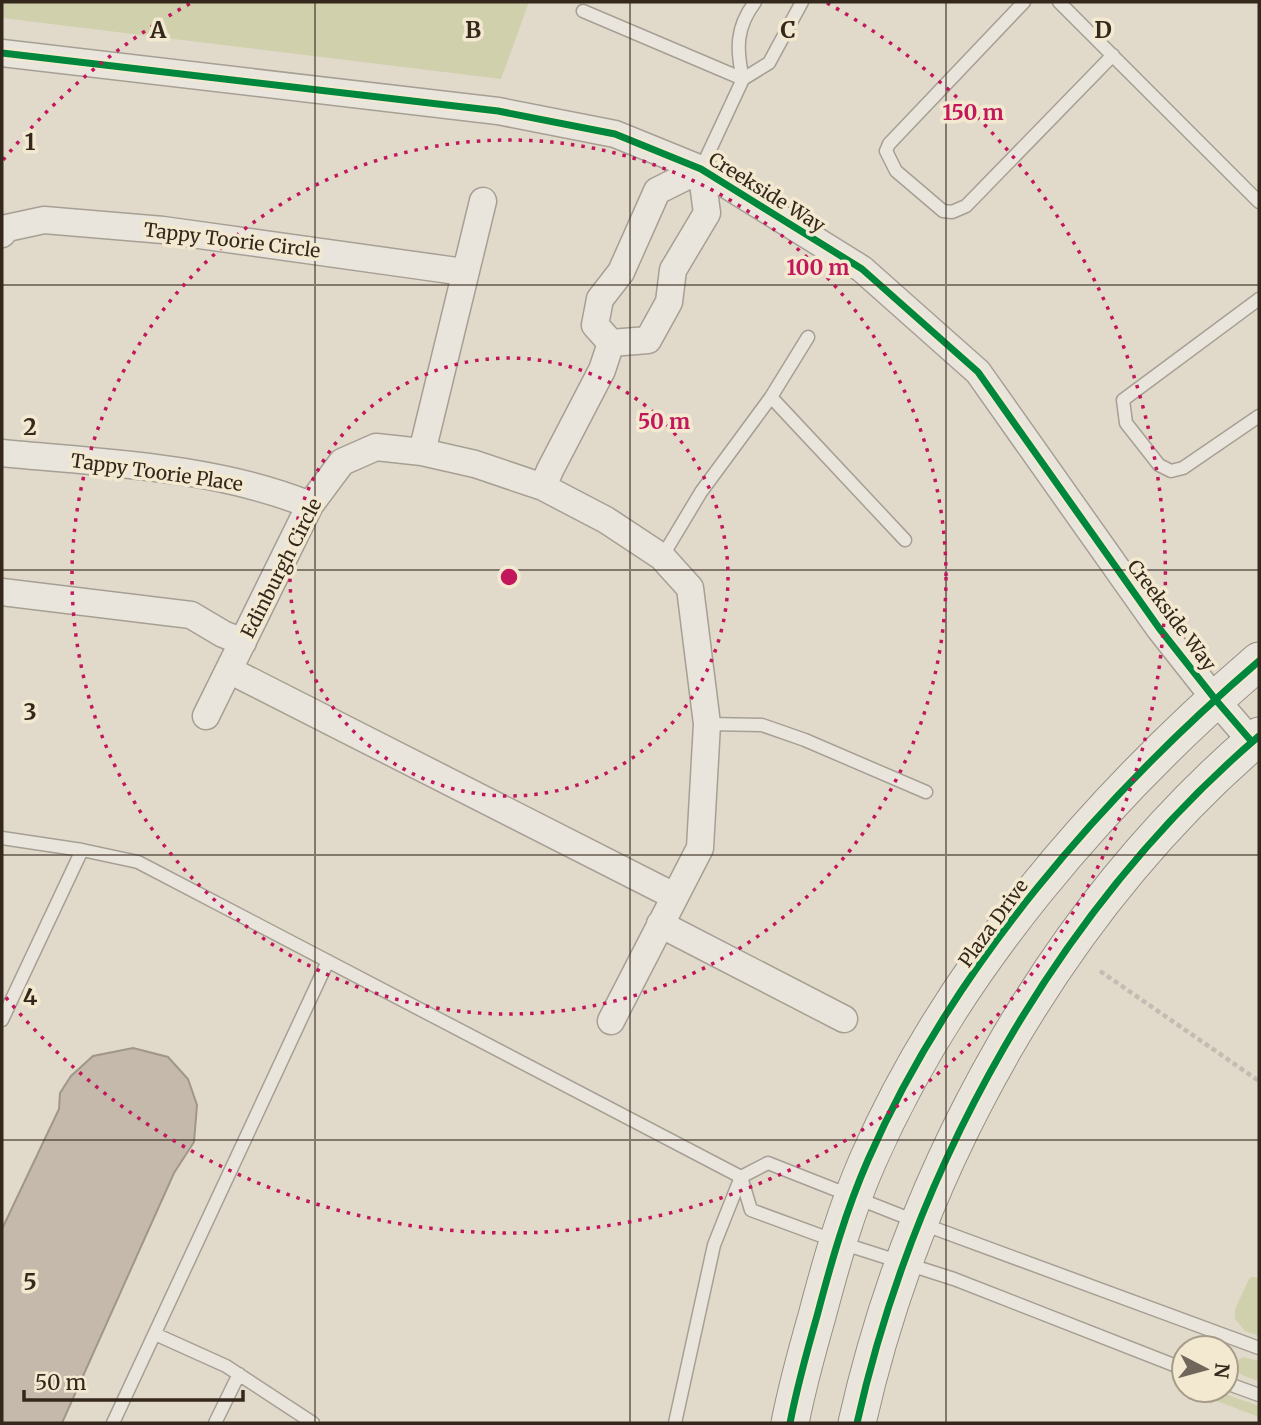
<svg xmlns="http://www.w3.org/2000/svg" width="1261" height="1425" viewBox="0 0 1261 1425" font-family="Merriweather,serif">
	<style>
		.green { fill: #d0d0ad }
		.building { fill: #c5b9ab; stroke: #a1968a; stroke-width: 2 }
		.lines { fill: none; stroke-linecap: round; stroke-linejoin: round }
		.lane-casing { stroke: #a69f94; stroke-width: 15 }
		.street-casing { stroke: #a69f94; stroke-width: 29 }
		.secondary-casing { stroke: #968f84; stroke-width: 39 }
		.path { stroke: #c2bcb3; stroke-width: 4.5; stroke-dasharray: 5 3.5; stroke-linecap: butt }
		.lane { stroke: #eae5dc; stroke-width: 12 }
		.street { stroke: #eae5dc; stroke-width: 26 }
		.secondary { stroke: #eae5dc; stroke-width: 37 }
		.cycleway-casing { stroke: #f3e9d0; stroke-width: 11 }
		.cycleway { stroke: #00873e; stroke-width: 7 }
		.grid { fill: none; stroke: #34281d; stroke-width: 2; stroke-opacity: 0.55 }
		.ring { fill: none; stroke: #c2185b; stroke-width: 3.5; stroke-dasharray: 3.5 7 }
		.labels { text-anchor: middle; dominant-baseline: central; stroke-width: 7; stroke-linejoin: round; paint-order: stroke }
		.street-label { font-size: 19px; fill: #34281d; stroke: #f3e9d0 }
		.grid-label { font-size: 23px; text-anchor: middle; font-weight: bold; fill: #34281d; stroke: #f3e9d0; stroke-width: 7; stroke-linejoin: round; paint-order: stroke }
		.centre { fill: #c2185b; stroke: #f3e9d0; stroke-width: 3.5 }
		.ring-label { font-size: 21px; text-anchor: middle; font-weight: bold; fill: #c2185b; stroke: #f3e9d0; stroke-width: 7; stroke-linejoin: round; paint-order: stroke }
	</style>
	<rect width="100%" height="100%" fill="#e1daca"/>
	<!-- green -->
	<path class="green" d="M2,2H529L501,79L2,18Z
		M1252,1277L1259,1278V1336L1245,1331L1235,1319V1309L1249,1279Z
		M1243,1357L1259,1361V1381C1249,1377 1234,1376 1236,1362Z
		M1212,1392L1222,1393L1259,1406V1417L1214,1400Z"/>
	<!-- building -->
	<path class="building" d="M133,1048L168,1057L188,1079L197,1105L194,1142L174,1173L62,1423H2V1229L59,1109L60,1093L71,1076L93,1056Z"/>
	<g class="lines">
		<defs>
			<path id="lane" d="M1024,2L889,144L886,151L896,171L943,211L952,212L966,206L1113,55
				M1059,2L1259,202
				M583,11L743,79
				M743,79C736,49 736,27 755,2
				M701,169L743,79L769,63L802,2
				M1259,299L1123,400L1126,423L1159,465L1171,471L1183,468L1259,416
				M771,397L905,540
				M662,557L701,492L771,397L808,337
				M707,724L762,725L805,740L926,792
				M2,838L82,850
				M2,1020L82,850L138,862L741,1177L751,1210L838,1242L954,1279L1184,1369
				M155,1334L226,1366L313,1423
				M1226,1383L1259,1395
				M113,1423L328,961
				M215,1423L239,1374
				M675,1423L714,1245L741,1177L768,1163L920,1223L1259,1348"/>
			<path id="street" d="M2,53L498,111L615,134L701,169L862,269L978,372L1159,628L1215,699L1252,742
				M701,169L707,213L673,270L669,302L648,340L611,343L595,325L600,299L621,272L657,191Z
				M2,234L7,228L44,220L163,230L464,272
				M422,452L483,201
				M2,453C104,463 214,466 310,505
				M543,487L550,470L602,370L611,343
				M2,592L191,615L223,634L243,642
				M229,670L674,896
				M206,716L310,505L342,462L376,447L422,452L475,464L543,487L606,520L662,557L690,588L707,724L700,848L611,1021
				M660,924L844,1019"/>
			<path id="secondary" d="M790,1423C797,1387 807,1351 817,1316C831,1263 846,1210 868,1160C952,968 1102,796 1259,661
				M857,1423C915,1165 1057,909 1259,736"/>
		</defs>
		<!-- lane casing -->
		<use href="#lane" class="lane-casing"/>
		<!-- street casing -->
		<use href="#street" class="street-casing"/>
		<!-- secondary casing -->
		<use href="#secondary" class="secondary-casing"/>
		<!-- path -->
		<path class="path" d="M1100,971L1259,1081"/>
		<!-- lane -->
		<use href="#lane" class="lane"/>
		<!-- street -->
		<use href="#street" class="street"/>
		<!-- secondary -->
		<use href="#secondary" class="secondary"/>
		<defs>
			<path id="cycleway" d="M2,53L498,111L615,134L701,169L862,269L978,372L1159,628L1215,699L1252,742
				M790,1423C797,1387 807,1351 817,1316C831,1263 846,1210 868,1160C952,968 1102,796 1259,661
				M857,1423C915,1165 1057,909 1259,736"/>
		</defs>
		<!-- cycleway casing -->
		<use href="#cycleway" class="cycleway-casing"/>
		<!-- cycleway -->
		<use href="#cycleway" class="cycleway"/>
	</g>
	<!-- grid -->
	<path class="grid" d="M315,2V1423M630,2V1423M946,2V1423M2,285H1259M2,570H1259M2,855H1259M2,1140H1259"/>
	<!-- distance rings -->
	<g class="ring">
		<circle cx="509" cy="577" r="219"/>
		<circle cx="509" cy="577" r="437"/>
		<path d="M3 160A656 656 0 0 1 191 3M827 3A656 656 0 1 1 3 994"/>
	</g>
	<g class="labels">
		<!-- street labels -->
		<g class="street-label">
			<text transform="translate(767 192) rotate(32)">Creekside Way</text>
			<text transform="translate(232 240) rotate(7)">Tappy Toorie Circle</text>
			<text transform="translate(157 472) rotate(8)">Tappy Toorie Place</text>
			<text transform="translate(281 568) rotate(-63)">Edinburgh Circle</text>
			<text transform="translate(1172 615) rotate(53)">Creekside Way</text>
			<text transform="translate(993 923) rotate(-54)">Plaza Drive</text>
		</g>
	</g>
	<g class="grid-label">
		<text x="158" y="38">A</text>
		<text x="473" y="38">B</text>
		<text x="788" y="38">C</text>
		<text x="1103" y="38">D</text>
		<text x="30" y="150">1</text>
		<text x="30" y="435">2</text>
		<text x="30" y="720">3</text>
		<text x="30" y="1005">4</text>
		<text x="30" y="1290">5</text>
	</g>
	<circle cx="509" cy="577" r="10" class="centre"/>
	<g class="ring-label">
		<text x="973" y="120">150 m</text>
		<text x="818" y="275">100 m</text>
		<text x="664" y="429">50 m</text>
	</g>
	<!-- border -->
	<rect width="1261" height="1425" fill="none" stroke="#34281d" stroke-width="7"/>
	<!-- north arrow -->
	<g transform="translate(1205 1369) rotate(96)"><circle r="33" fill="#f3e9d0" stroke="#a79c88" stroke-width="2"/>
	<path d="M0-5L12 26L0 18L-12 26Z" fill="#71665a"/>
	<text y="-10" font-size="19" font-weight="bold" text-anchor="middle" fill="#34281d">N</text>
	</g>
	<!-- scale -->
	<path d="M24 1390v10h219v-10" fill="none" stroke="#34281d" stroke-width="3.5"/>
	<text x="35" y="1390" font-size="21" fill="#34281d" stroke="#f3e9d0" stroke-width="5" paint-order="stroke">50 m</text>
</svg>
